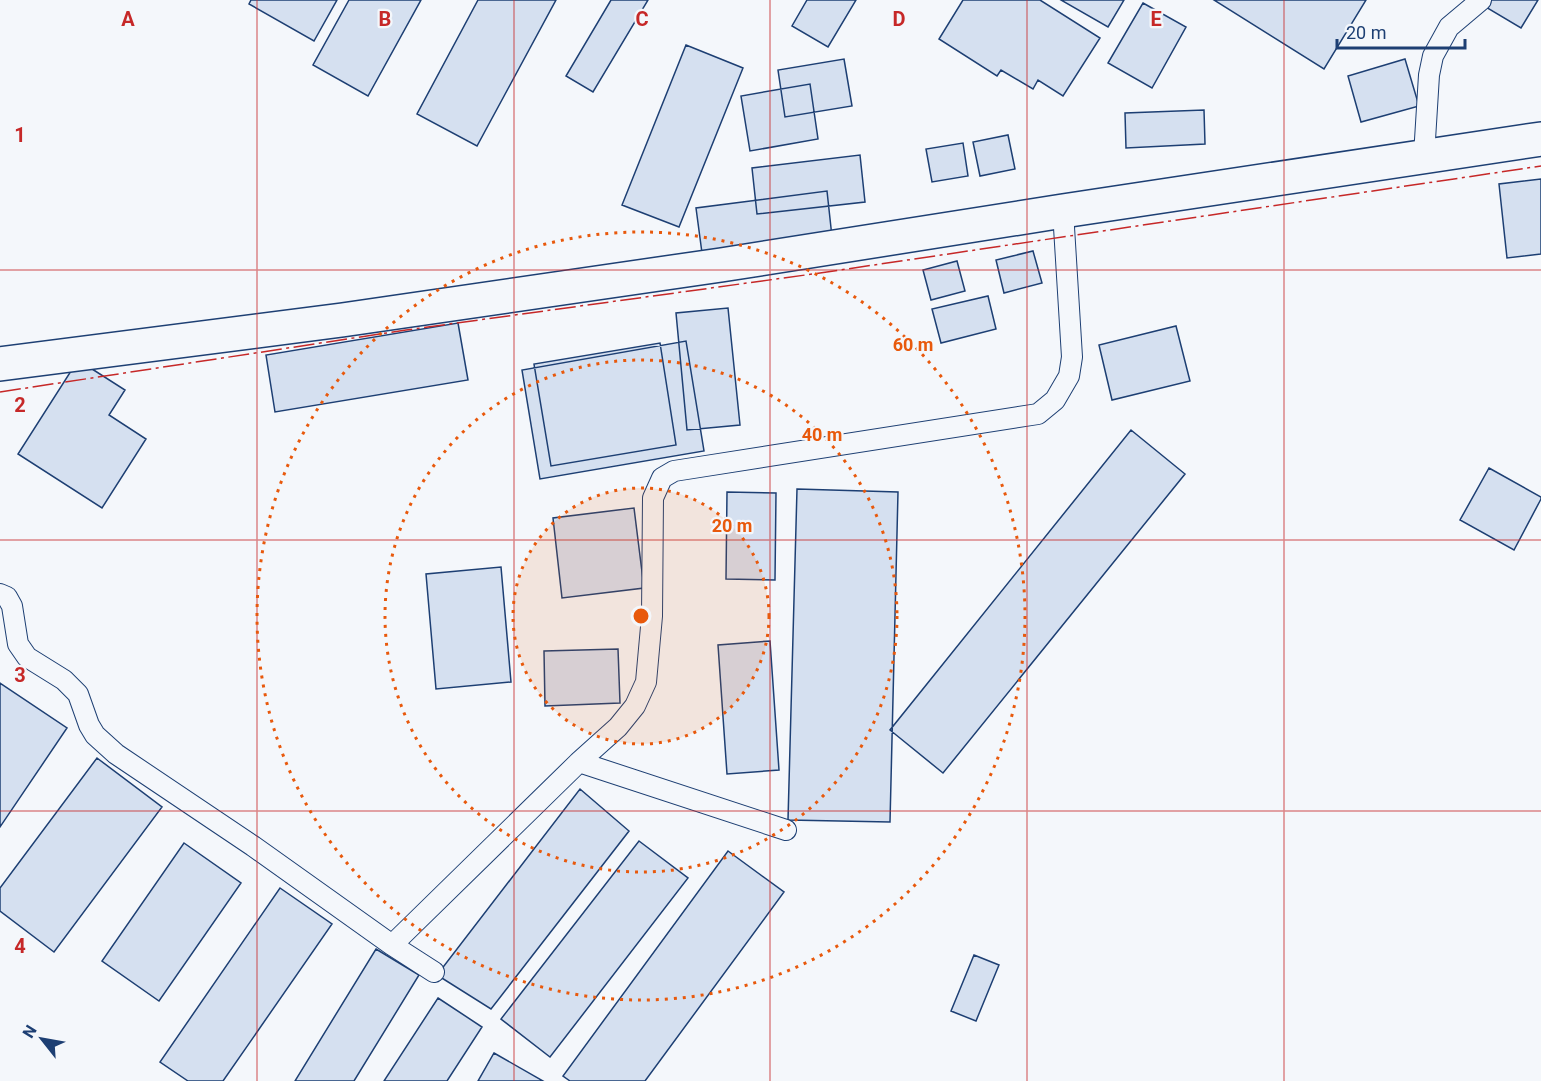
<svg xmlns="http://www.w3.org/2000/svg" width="1541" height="1081" viewBox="0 0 1541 1081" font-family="Roboto,sans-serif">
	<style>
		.building { fill: #d5e0f0; stroke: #1d3f73; stroke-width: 1.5 }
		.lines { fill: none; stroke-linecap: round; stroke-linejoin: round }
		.lane-casing { stroke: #1d3f73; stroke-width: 22 }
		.secondary-casing { stroke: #1d3f73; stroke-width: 36 }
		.lane { stroke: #f4f7fb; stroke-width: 20 }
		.secondary { stroke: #f4f7fb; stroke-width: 33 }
		.power { stroke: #c62828; stroke-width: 1.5; stroke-dasharray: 21 4.5 3 4.5; stroke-linecap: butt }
		.grid { fill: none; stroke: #c62828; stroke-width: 1.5; stroke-opacity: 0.55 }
		.ring { fill: none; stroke: #e8590c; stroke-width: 3; stroke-dasharray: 3 6 }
		.grid-label { font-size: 20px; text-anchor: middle; font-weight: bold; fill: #c62828; stroke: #f4f7fb; stroke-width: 4.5; stroke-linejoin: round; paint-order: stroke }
		.centre { fill: #e8590c; stroke: #f4f7fb; stroke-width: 3 }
		.ring-label { font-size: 18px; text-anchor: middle; font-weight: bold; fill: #e8590c; stroke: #f4f7fb; stroke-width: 4.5; stroke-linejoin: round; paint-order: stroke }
	</style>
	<rect width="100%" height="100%" fill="#f4f7fb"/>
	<!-- building -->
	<path class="building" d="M251,0H337L314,41L249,4Z
		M349,0H421L368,96L313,65Z
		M478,0H556L477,146L417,114Z
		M611,0H648L593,92L566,76Z
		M807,0H856L828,47L792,26Z
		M963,0H1040L1100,38L1063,96L1038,80L1033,89L1001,70L997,76L939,39Z
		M1061,0H1124L1108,27Z
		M1214,0H1366L1324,69Z
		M1474,0H1538L1521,28Z
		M1143,3L1186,27L1152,88L1108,63Z
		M686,45L743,68L679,227L622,205Z
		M844,59L852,106L785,117L778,70Z
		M1405,59L1419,106L1361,122L1348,76Z
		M810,84L818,139L750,151L741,96Z
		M1204,110L1205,144L1126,148L1125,113Z
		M1008,135L1015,169L980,176L973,142Z
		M963,143L968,176L932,182L926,149Z
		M860,155L865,202L757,214L752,168Z
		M1541,179V254L1507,258L1499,184Z
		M827,191L832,237L702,253L696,208Z
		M1033,251L1042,283L1004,293L996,260Z
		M957,261L965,291L931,300L923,270Z
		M988,296L996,329L941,343L932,309Z
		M728,308L740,425L687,430L676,313Z
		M458,323L468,380L275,412L266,355Z
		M1176,326L1190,381L1112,400L1099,345Z
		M686,341L704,451L540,479L522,370Z
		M660,343L676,445L551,466L534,364Z
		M78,360L125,390L109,415L146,439L102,508L18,454Z
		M1131,430L1185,474L943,773L890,730Z
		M1489,468L1541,497V499L1514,550L1460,520Z
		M797,489L898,492L890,822L788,820Z
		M727,492L776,493L775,580L726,579Z
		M634,508L644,588L562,598L553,518Z
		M501,567L511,682L436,689L426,574Z
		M770,641L779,770L727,774L718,645Z
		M618,649L620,703L545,706L544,651Z
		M0,683L67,728L0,827Z
		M97,758L162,807L54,952L0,911V888Z
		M580,789L629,831L491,1009L437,975Z
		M639,841L688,878L550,1057L501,1019Z
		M184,843L241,883L159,1001L102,961Z
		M728,851L784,892L645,1081H570L563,1076Z
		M280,888L332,924L223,1081H188L160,1062Z
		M376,949L419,975L354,1081H295Z
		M974,955L999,965L976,1021L951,1011Z
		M438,998L482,1027L447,1081H384Z
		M494,1053L543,1081H478Z"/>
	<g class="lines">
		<defs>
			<path id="lane" d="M1424,156L1429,75L1433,56L1449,27L1481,0
				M0,594L7,597L12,606L18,644L27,657L64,680L78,694L89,725L95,735L116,754L253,846L392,945
				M579,762L786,830
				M434,972L392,945L579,762L618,727L635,706L646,682L652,616L653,498L662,478L674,471L1038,414L1055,400L1069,376L1072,357L1063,211"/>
			<path id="secondary" d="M0,364L342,320L721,265L1063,211L1541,139"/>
		</defs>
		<!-- lane casing -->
		<use href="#lane" class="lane-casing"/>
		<!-- secondary casing -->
		<use href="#secondary" class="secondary-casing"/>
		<!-- lane -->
		<use href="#lane" class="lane"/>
		<!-- secondary -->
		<use href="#secondary" class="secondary"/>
		<!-- power -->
		<path class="power" d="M0,392L406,330L820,273L1541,166"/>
	</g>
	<!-- grid -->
	<path class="grid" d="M257,0V1081M514,0V1081M770,0V1081M1027,0V1081M1284,0V1081M0,270H1541M0,540H1541M0,811H1541"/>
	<!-- distance rings -->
	<circle cx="641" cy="616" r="128" fill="#e8590c" fill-opacity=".12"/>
	<g class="ring">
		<circle cx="641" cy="616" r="128"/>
		<circle cx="641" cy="616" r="256"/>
		<circle cx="641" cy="616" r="384"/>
	</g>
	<g class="grid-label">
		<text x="128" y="26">A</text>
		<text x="385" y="26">B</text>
		<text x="642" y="26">C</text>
		<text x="899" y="26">D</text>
		<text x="1156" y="26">E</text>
		<text x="20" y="142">1</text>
		<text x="20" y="412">2</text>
		<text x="20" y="682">3</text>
		<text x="20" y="953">4</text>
	</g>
	<circle cx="641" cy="616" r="9" class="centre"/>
	<g class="ring-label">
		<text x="913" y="351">60 m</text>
		<text x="822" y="441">40 m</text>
		<text x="732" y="532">20 m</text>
	</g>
	<!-- north arrow -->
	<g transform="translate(42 1039) rotate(301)" stroke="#f4f7fb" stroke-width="4.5" paint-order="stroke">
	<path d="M0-4.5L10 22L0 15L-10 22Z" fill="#1d3f73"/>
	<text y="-9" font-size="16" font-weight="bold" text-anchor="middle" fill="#1d3f73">N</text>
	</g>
	<!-- scale -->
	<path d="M1337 39v9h128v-9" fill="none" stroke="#1d3f73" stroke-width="3"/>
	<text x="1346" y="39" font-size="18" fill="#1d3f73" stroke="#f4f7fb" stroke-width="4.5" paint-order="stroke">20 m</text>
</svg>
